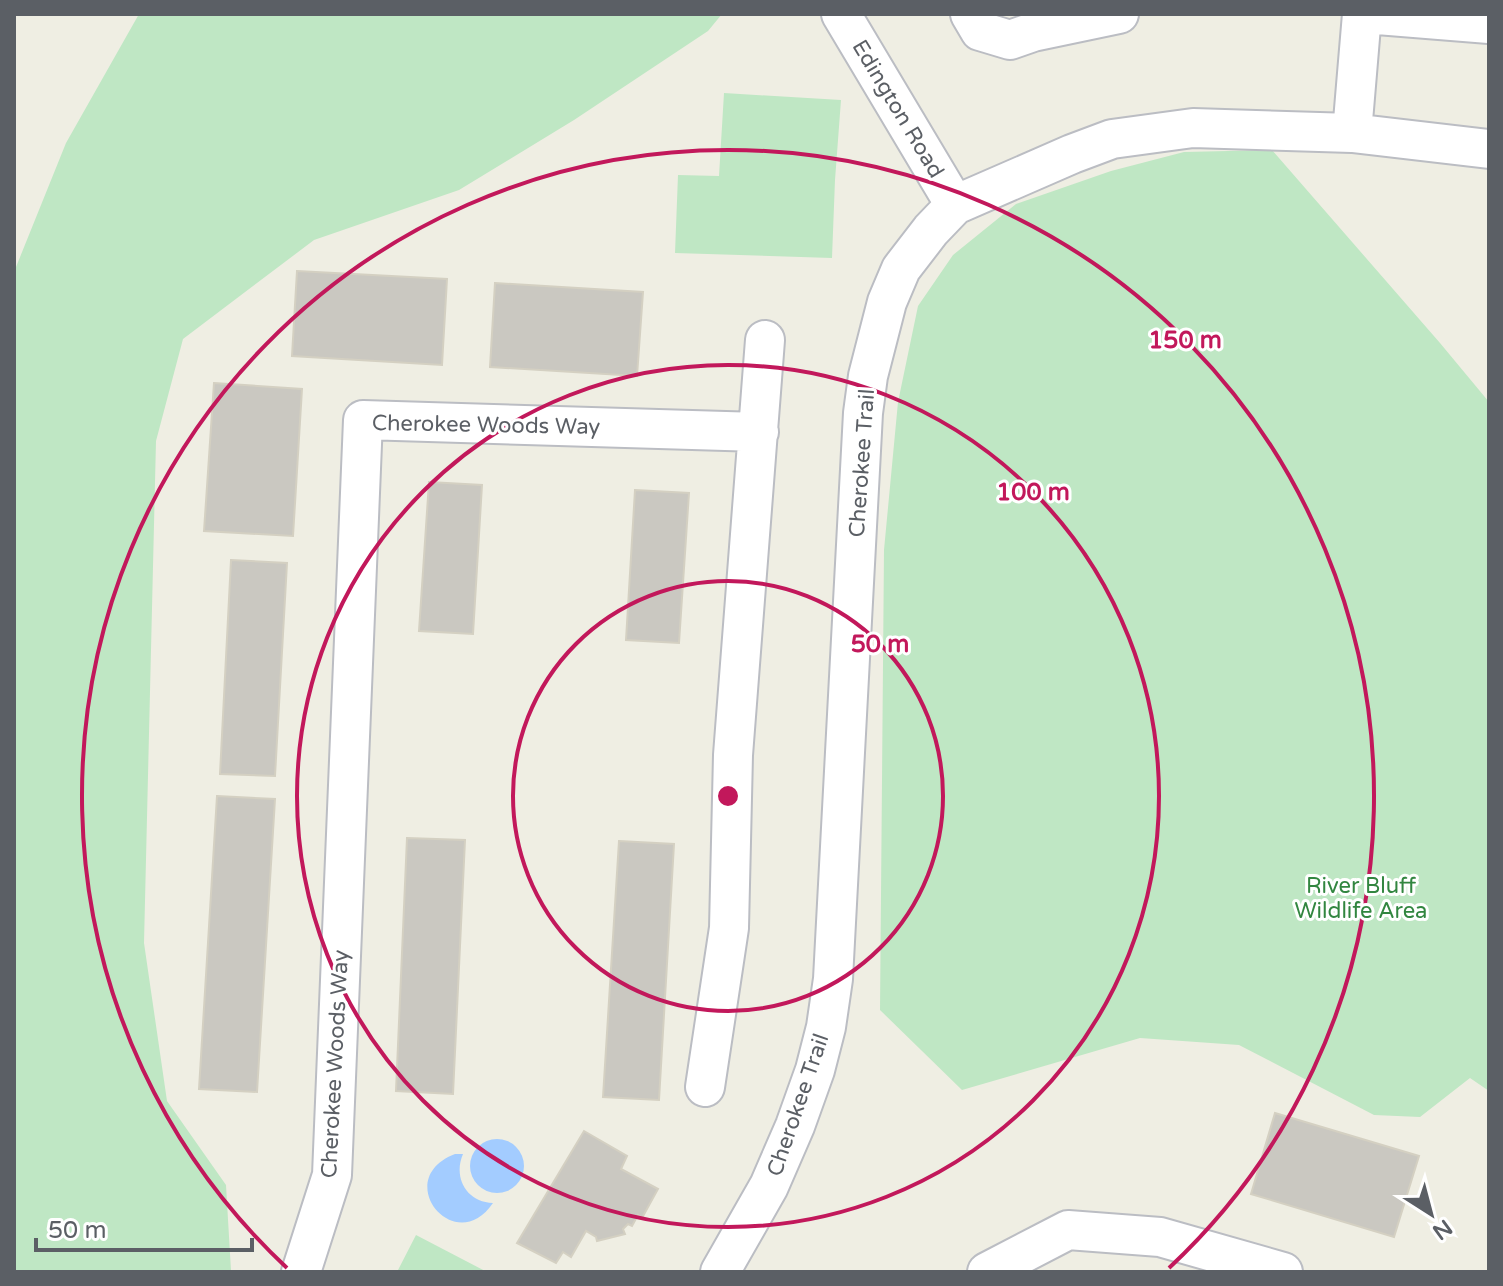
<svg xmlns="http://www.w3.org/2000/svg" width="1503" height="1286" viewBox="0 0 1503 1286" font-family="'Varela Round',sans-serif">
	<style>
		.green { fill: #bfe7c4 }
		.water { fill: #a3ccff }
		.building { fill: #cac8c1; stroke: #d4d0c2; stroke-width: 2 }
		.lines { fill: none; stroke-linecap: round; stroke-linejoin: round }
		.minor-casing { stroke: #bbbdc3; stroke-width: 42 }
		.minor { stroke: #fff; stroke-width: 38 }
		.ring { fill: none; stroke: #c2185b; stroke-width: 4 }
		.labels { text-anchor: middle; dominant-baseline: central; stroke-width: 6; stroke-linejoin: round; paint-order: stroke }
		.street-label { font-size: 22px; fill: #5b5f65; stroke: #fff }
		.park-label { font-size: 22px; fill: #328640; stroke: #fff }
		.centre { fill: #c2185b; stroke: #fff; stroke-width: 4 }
		.ring-label { font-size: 24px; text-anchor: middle; font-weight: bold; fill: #c2185b; stroke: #fff; stroke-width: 6; stroke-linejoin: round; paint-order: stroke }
	</style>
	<rect width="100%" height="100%" fill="#efeee3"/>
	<!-- green -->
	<path class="green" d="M139,14H722L708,31L574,120L459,190L314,240L183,339L156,441L144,943L167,1101L226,1185L231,1271L14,1272V272L66,143Z
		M724,93L841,100L835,180L832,258L675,253L678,175L719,176Z
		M1272,150L1440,343L1489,402V1091L1470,1078L1420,1117L1374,1115L1239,1045L1140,1038L962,1090L880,1010L884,550L898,402L918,306L953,255L1016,204L1111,171L1184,152Z
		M416,1235L487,1272H397Z"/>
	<!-- water -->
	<path class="water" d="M470 1166a27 27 0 1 1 54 0a27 27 0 1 1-54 0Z
		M455,1154H463C453,1177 466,1202 493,1203C455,1259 390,1179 455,1154Z"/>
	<!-- building -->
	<path class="building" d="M297,271L447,279L442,365L292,356Z
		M495,283L643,292L637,376L490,367Z
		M214,383L302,389L293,536L204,531Z
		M429,482L482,485L473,634L419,631Z
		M635,490L689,493L679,643L626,640Z
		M231,560L287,563L275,776L220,774Z
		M217,796L275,799L257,1092L199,1089Z
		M407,838L465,840L453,1094L396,1091Z
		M619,841L674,844L659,1100L603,1097Z
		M1275,1113L1419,1156L1394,1237L1251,1194Z
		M584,1131L627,1156L621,1169L658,1189L642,1218L638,1215L632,1226L628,1224L623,1229L625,1234L597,1241L596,1237L586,1231L571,1257L563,1252L556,1263L517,1243Z"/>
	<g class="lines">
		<defs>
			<path id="minor" d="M841,14L955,205
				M970,14L980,31L1010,40L1033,32L1119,14
				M1365,14L1489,24
				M1352,133L1362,14
				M705,1087L729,928L733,755L765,340
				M301,1272L332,1175L363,420L759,432
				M720,1272L769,1186L795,1126L815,1070L826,1027L833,979L863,413L868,376L887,302L901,269L931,230L955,205L1072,154L1112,139L1193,128L1352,133L1489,149
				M987,1272L1068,1230L1160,1237L1283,1272"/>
		</defs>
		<!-- minor casing -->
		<use href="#minor" class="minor-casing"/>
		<!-- minor -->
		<use href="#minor" class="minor"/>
	</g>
	<!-- distance rings -->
	<g class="ring">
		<circle cx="728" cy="796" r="215"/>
		<circle cx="728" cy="796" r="431"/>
		<path d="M287 1268A646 646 0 1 1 1169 1268"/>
	</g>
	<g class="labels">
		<!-- street labels -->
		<g class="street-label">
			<text transform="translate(898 109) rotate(59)">Edington Road</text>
			<text transform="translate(486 425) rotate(1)">Cherokee Woods Way</text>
			<text transform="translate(862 463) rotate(-86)">Cherokee Trail</text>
			<text transform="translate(335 1064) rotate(-87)">Cherokee Woods Way</text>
			<text transform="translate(798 1105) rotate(-71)">Cherokee Trail</text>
		</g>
		<!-- park labels -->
		<g class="park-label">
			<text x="1361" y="886">River Bluff<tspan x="1361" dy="25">Wildlife Area</tspan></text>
		</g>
	</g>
	<circle cx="728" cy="796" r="12" class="centre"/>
	<g class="ring-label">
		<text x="1185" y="348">150 m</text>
		<text x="1033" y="500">100 m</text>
		<text x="880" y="652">50 m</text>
	</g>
	<!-- border -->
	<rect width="1503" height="1286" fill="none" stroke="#5b5f65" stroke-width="32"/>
	<!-- north arrow -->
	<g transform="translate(1431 1214) rotate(144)" stroke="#ffffff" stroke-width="6" paint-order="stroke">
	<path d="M0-6L14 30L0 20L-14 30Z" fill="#5b5f65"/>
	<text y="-12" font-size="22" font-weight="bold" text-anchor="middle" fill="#5b5f65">N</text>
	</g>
	<!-- scale -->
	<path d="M36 1238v12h216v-12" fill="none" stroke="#5b5f65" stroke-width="4"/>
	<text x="48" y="1238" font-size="24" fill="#5b5f65" stroke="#ffffff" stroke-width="6" paint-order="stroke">50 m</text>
</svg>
